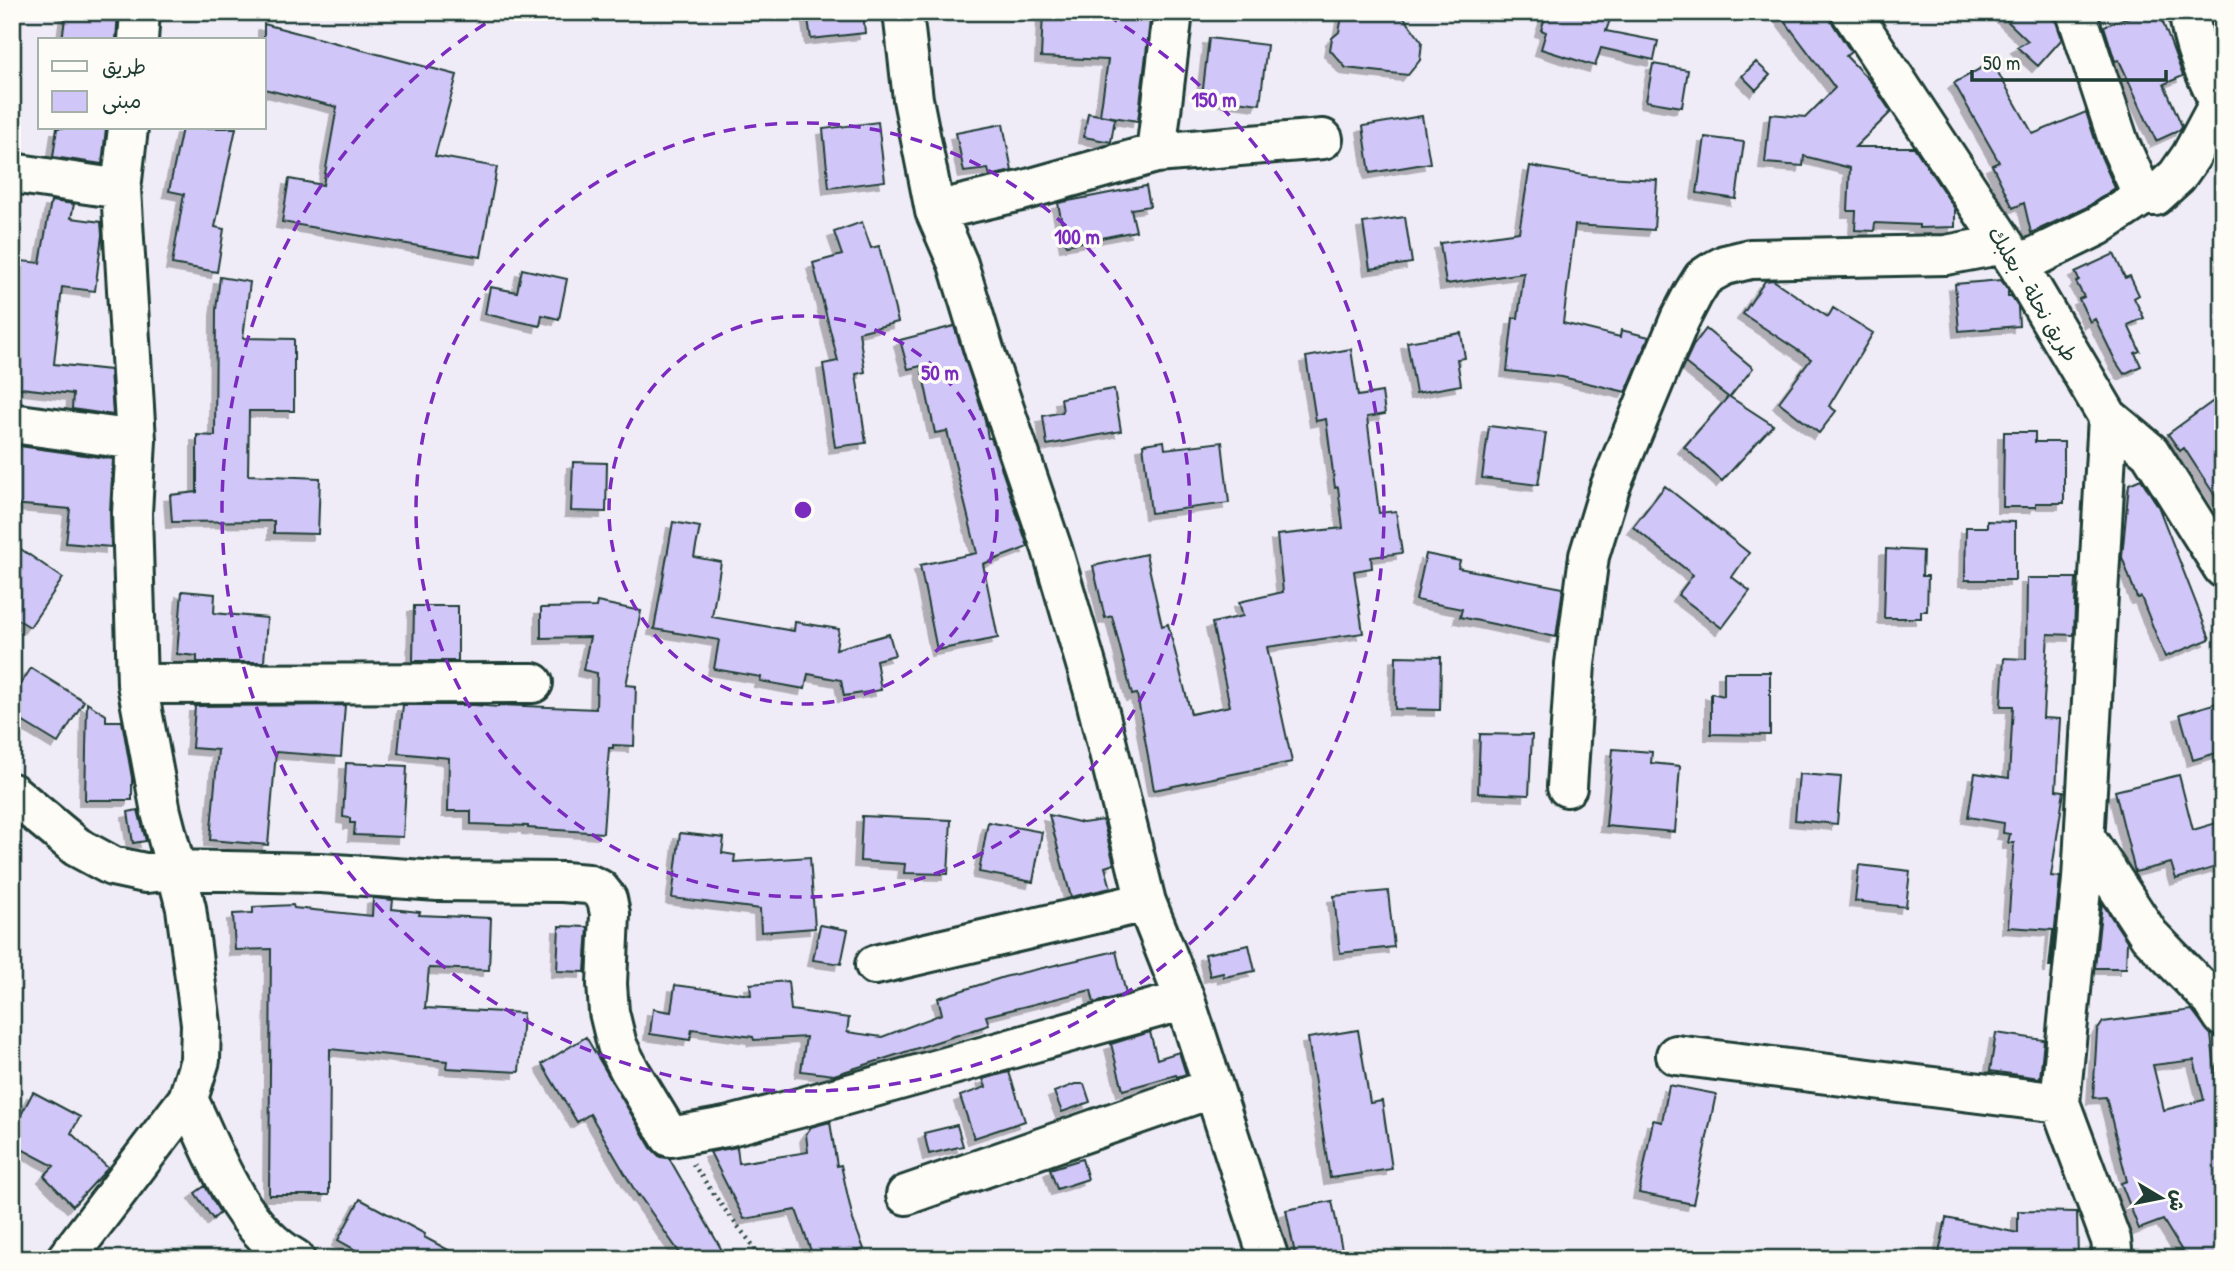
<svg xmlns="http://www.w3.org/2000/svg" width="2235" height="1271" viewBox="0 0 2235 1271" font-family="'Patrick Hand','Playpen Sans Arabic',sans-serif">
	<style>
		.building { fill: #d1c6f8; stroke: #1f3d34; stroke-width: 2; fill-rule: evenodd; filter: url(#shadow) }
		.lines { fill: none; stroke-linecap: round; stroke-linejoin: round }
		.minor-casing { stroke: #1f3d34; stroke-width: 44 }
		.path { stroke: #1f3d34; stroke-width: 4.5; stroke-dasharray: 2 5; stroke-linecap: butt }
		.minor { stroke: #fdfcf7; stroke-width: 38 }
		.ring { fill: none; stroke: #7b2cbf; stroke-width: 3.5; stroke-dasharray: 12 9 }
		.labels { text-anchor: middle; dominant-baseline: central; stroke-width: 7; stroke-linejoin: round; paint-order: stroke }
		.street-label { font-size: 21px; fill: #1f3d34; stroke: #fdfcf7 }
		.centre { fill: #7b2cbf; stroke: #fdfcf7; stroke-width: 3.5 }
		.ring-label { font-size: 21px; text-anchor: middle; font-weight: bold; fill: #7b2cbf; stroke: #fdfcf7; stroke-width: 7; stroke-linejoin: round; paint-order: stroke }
	</style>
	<defs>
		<filter id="shadow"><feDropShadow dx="-6" dy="6" stdDeviation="0" flood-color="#0004"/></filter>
	</defs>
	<rect width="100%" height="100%" fill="#f0ecf7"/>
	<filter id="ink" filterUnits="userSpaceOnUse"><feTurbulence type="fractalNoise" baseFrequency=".0143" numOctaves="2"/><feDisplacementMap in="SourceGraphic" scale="14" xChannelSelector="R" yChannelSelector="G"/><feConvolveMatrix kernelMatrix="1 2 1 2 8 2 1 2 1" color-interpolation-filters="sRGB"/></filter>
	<g filter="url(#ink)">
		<!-- building -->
		<path class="building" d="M66,12H118L116,40H62Z
			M807,12H863L865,33L811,39Z
			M1043,12H1151L1138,121L1100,115L1108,60L1041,57Z
			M1343,12H1400L1422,42L1420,60L1408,75L1346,68L1330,50L1332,38L1339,32Z
			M1547,12H1596L1611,17L1606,31L1658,41L1654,60L1601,48L1595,66L1541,49L1546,32L1541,30Z
			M1778,12H1829L1833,24L1851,52L1846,56L1871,82L1891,112L1855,147H1914L1955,209V227L1919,228V225L1875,223L1874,231L1855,230L1856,211H1848L1850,168L1804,156L1803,166L1765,163L1770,114L1806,117L1835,88Z
			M1998,12H2046L2056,22L2062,39L2038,66L2017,47L2028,41Z
			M2142,12H2159L2183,76L2164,84L2182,126L2180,130L2156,141L2119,60L2115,61L2104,26Z
			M264,24L457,75L435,156L497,167L481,257L282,222L289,179L323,185L337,107L264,89Z
			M1209,38L1267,45L1260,104L1202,97Z
			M1756,62L1770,75L1756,90L1742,76Z
			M1992,62L2033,134L2086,112L2099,152L2115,188L2087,207L2031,233L2024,203L2013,208L1992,165L1999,162L1954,83Z
			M1653,64L1688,70L1682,107L1646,101Z
			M1088,113L1115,118L1111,142L1084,137Z
			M1422,116L1430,163L1370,173L1363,126Z
			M878,122L885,181L829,188L823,129Z
			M1003,124L1012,171L990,176L988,169L964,172L956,133Z
			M57,128H106L102,164L53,157Z
			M182,128H236L215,227L224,229L217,272L172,264L184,194L169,191Z
			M1705,137L1744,142L1736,199L1697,193Z
			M1530,166L1589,176L1657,180L1654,230L1575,225L1563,323L1620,337L1621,330L1649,337L1626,392L1562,377L1507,371L1513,318H1518L1524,273L1446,284L1440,243L1519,232Z
			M1146,186L1150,206L1131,209L1136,231L1066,245L1058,203Z
			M51,201L74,204L71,218L101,222L102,235L95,291L62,287L54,364L110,370L113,415L72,409L73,394L12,387V260L40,263Z
			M1405,217L1412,263L1370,269L1363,223Z
			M862,222L871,248L879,246L898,322L859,332L865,372L856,374L866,443L835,447L823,364L838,361L813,263L842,255L834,232Z
			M2114,254L2125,278L2130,276L2139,295L2134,298L2144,318L2128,325L2140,351L2135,353L2141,366L2124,374L2116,362L2095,319L2090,322L2079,299L2084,297L2076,282L2079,280L2075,272Z
			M522,269L567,279L559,319L542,315L540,326L485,314L490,287L517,292Z
			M220,277L250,282L243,338L294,339V411H249L248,475L320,478L318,534L274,533V521L172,522L170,495L197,492V435L215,436L216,310Z
			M1773,280L1828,317L1833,308L1873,333L1829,406L1836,411L1819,433L1779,402L1811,359L1743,314L1765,281Z
			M2001,280L2008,290V296H2011L2018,307L2019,326L1959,331L1955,284Z
			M954,326L985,420L988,438H991L1028,547L983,564L998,638L937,650L920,565L977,553L947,431L935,433L921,366L908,369L900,340Z
			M1706,329L1753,368L1730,397L1773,425L1722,481L1684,447L1728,397L1685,363L1693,346Z
			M1461,333L1465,358L1457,359L1461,385L1416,393L1407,342Z
			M1351,349L1358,396L1382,392L1385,414L1367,417L1379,513L1396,511L1402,553L1371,557L1372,568L1354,571L1363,633L1267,647L1292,762L1154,790L1137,694L1132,695L1112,616L1105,618L1093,566L1146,554L1162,626L1168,624L1191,714L1230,706L1212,623L1243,616L1239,602L1283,592L1277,535L1343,528L1338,487L1335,488L1326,419L1316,421L1306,357Z
			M1114,389L1121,431L1047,445L1043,416L1063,412L1061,398Z
			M2223,394V508L2184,448L2180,451L2168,434Z
			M1489,426L1546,433L1538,485L1482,478Z
			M2004,432H2035V442H2064V503H2036V507H2003Z
			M1164,441L1165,449L1222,442L1229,503L1151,513L1143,444Z
			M12,445L113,459L110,512L111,547L66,543L70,509L12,504Z
			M573,462L607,463L606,512L571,511Z
			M2141,479L2158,506L2210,639L2165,657L2141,597L2137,598L2122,557L2129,484Z
			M1665,486L1749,553L1732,577L1750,591L1722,628L1678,595L1693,575L1633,527Z
			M1987,521L2015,522V580H1965L1966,527H1987Z
			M673,522L700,527L694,557L721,562L712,617L794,631L795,622L839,629L836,649L889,634L895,655L876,660L881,690L844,696L841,680L808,674L805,689L760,681L761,677L714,669L719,640L654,629Z
			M12,543L63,578L30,627L12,616Z
			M1886,549L1923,551L1922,576H1928L1927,611H1921V618H1884Z
			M1426,554L1460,561L1458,568L1563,588L1556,637L1460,617L1462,609L1416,600Z
			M2027,578H2076L2074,635L2048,634L2043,718L2060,719L2056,790L2064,791L2051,876L2060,877L2051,967H2049L2053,930L2008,927L2014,843H2008L2010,834L2003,833L2004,823L1968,817L1975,773L2009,778L2013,706H2001L2004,658L2026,659Z
			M182,591L215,594L214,613L267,618L264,662H197V656L177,654Z
			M597,602L641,611L626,685L636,686L634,746L613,745V748H609L603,833L528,828V826L471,824V811H448L449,758L398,753L403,705H474L498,707V705L596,709L597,673L583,670L590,637L541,638V608L596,607Z
			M414,606H458V661H413Z
			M1396,656L1441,657L1440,710L1395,709Z
			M31,668L84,701L58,743L12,715V698Z
			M1724,672H1770V735L1711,734V693L1724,696Z
			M2223,701V751L2193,760L2180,714Z
			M87,703L106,715V721H122L132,778V800H85Z
			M345,705L341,757L276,752L268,845L210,840L218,750L192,748L195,706Z
			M1480,734L1532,735L1529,795L1478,793Z
			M1613,749L1652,752L1651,763L1680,766L1675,832L1606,826Z
			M346,763L407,766L403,837L354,835L355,823H350V818L343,817Z
			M1799,774L1841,777L1837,824L1795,820Z
			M2179,775L2193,830L2223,821V865L2176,879L2171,863L2135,872L2115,791Z
			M138,810L146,841L133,843L128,812Z
			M1049,815L1083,823L1103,820L1114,864L1105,867L1111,888L1071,897Z
			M862,816L951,820L948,874L904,873L905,864L860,861Z
			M988,822L1042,832L1033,882L979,872Z
			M680,833L724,838L722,853L735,855L734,862L810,857L815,928L761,932L760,909L672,898Z
			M1859,865L1910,871L1906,907L1855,901Z
			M1388,891L1394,947L1340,953L1334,896Z
			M373,898L393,900L392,909L420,912L419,915L491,918L489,970L429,968L425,1008L523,1013L519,1072L446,1068L447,1061L330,1049L329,1195H269L271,949L235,950L233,914L253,913V907L293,905L294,908L372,916Z
			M2102,903L2127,941L2126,968H2095Z
			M820,925L848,930L841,964L813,960Z
			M559,926L588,927L585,972L557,971Z
			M1249,945L1255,971L1224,977L1223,973L1210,976L1205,954Z
			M1116,951L1126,994L1094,1003L1091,990L986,1016L989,1025L834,1075L801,1071L806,1037L754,1040L753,1037L692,1029L690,1040L650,1034L653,1009L671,1012L675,985L751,995L750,984L788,981L791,1010L849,1018L847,1032L882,1037L942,1014L938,998L1004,977Z
			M2192,1010L2211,1035L2216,1078L2223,1076V1259H2187L2163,1220L2139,1229L2121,1183L2127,1181L2106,1097L2093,1098L2097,1031L2103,1022ZM2194,1060L2204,1100L2164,1110L2153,1065Z
			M1358,1030L1370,1103L1382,1101L1392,1169L1330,1178L1308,1038Z
			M1150,1032L1157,1059L1179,1052L1186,1074L1177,1077L1176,1075L1123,1090L1111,1044Z
			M1996,1033L2044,1040L2040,1078L1990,1071Z
			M586,1037L651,1148L660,1157L669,1158L727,1259H684L639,1195L638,1196L590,1114L577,1122L542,1064Z
			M1009,1072L1025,1121L974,1138L960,1096L986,1087L983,1079Z
			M1075,1084H1084L1090,1102L1062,1112L1054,1092Z
			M1669,1085L1716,1094L1693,1204L1639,1193L1653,1120L1662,1122Z
			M33,1092L80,1117L71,1133L108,1168L73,1206L44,1176L54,1166L12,1144V1132Z
			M830,1122L837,1166L841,1165L853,1220L864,1249L838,1259H814L796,1210L744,1219L710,1152L737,1147L739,1163L808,1152L806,1134L811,1127Z
			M957,1125L963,1146L929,1154L924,1133Z
			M1082,1159L1088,1179L1057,1189L1050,1169Z
			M205,1186L220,1213L213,1219L195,1193Z
			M360,1199L425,1234L424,1237L465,1259H372L338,1240Z
			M1332,1201L1344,1259H1296L1286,1210Z
			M2018,1211L2077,1212L2078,1259H1938L1946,1218L2018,1233Z"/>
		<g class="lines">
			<defs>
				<path id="minor" d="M903,12L913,99L935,211L958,264L985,353L1052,549L1093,688L1146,902L1185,1000L1269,1259
					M1851,12L2018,265L2108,417L2150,452L2223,568
					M2076,12L2119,143L2143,196
					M2189,12C2192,45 2205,73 2219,102
					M138,40L140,12
					M1156,153L1173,12
					M12,173L121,189
					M935,211L1021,191L1156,153L1323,139
					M2018,265L2098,226L2143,196H2155L2177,176L2191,156L2223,96
					M2108,417L2082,879L2060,1103L2111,1240L2113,1259
					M12,423L136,440
					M137,684L533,683
					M1567,787L1575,664L1589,556L1610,487L1680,319L1693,294L1703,278L1712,272L1725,265L1750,259L1946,255L2004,244
					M12,793L77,847L112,866L145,873L174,870L321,873L438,881L563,882L588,884L599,889L607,899L610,914L607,984L609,1012L617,1045L630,1071L670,1137L726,1127L799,1108L1185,1000
					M2085,837L2149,935L2212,1000L2223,1017
					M875,965L1146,902
					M1676,1055L2060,1103
					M188,1099C215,1156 238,1226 295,1259
					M906,1195L1213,1088
					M66,1259L188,1099L200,1060L201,1024L186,908L161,812L137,684L132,513L136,440L121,189L128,128"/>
			</defs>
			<!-- minor casing -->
			<use href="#minor" class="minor-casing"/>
			<!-- path -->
			<path class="path" d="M693,1164L722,1206L755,1248L756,1259"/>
			<!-- minor -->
			<use href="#minor" class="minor"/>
		</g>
	</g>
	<!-- distance rings -->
	<g class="ring">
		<circle cx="803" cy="510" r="194"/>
		<circle cx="803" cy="510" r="387"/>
		<path d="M1107 15A581 581 0 1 1 499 15"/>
	</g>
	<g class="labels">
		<!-- street labels -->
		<g class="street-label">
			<text transform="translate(2033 294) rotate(59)">طريق نحلة - بعلبك</text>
		</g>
	</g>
	<circle cx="803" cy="510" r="10" class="centre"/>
	<g class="ring-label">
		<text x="1214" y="107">150 m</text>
		<text x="1077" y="244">100 m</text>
		<text x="940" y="380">50 m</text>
	</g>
	<!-- margin -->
	<rect width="2235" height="1271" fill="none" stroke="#fdfcf7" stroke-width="42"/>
	<rect x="21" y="21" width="2193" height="1229" fill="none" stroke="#1f3d34" stroke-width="2.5" filter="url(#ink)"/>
	<!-- legend -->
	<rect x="38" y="38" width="228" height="91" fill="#fdfcf7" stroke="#a4b0a9" stroke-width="2"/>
	<rect x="52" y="61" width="35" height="10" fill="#fdfcf7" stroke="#a4b0a9" stroke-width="2"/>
	<text x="102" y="74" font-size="21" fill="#1f3d34">طريق</text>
	<rect x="52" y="91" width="35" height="21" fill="#d1c6f8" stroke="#a4b0a9" stroke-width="2"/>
	<text x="102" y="108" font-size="21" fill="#1f3d34">مبنى</text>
	<!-- north arrow -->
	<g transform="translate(2161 1198) rotate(100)" stroke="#fdfcf7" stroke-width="5" paint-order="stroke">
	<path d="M0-5L12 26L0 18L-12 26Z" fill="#1f3d34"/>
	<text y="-10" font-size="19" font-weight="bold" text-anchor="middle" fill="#1f3d34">ش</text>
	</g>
	<!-- scale -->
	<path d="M1972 70v10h194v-10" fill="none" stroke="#1f3d34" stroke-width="3.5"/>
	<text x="1983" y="70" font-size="21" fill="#1f3d34" stroke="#fdfcf7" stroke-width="5" paint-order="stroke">50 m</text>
</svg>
